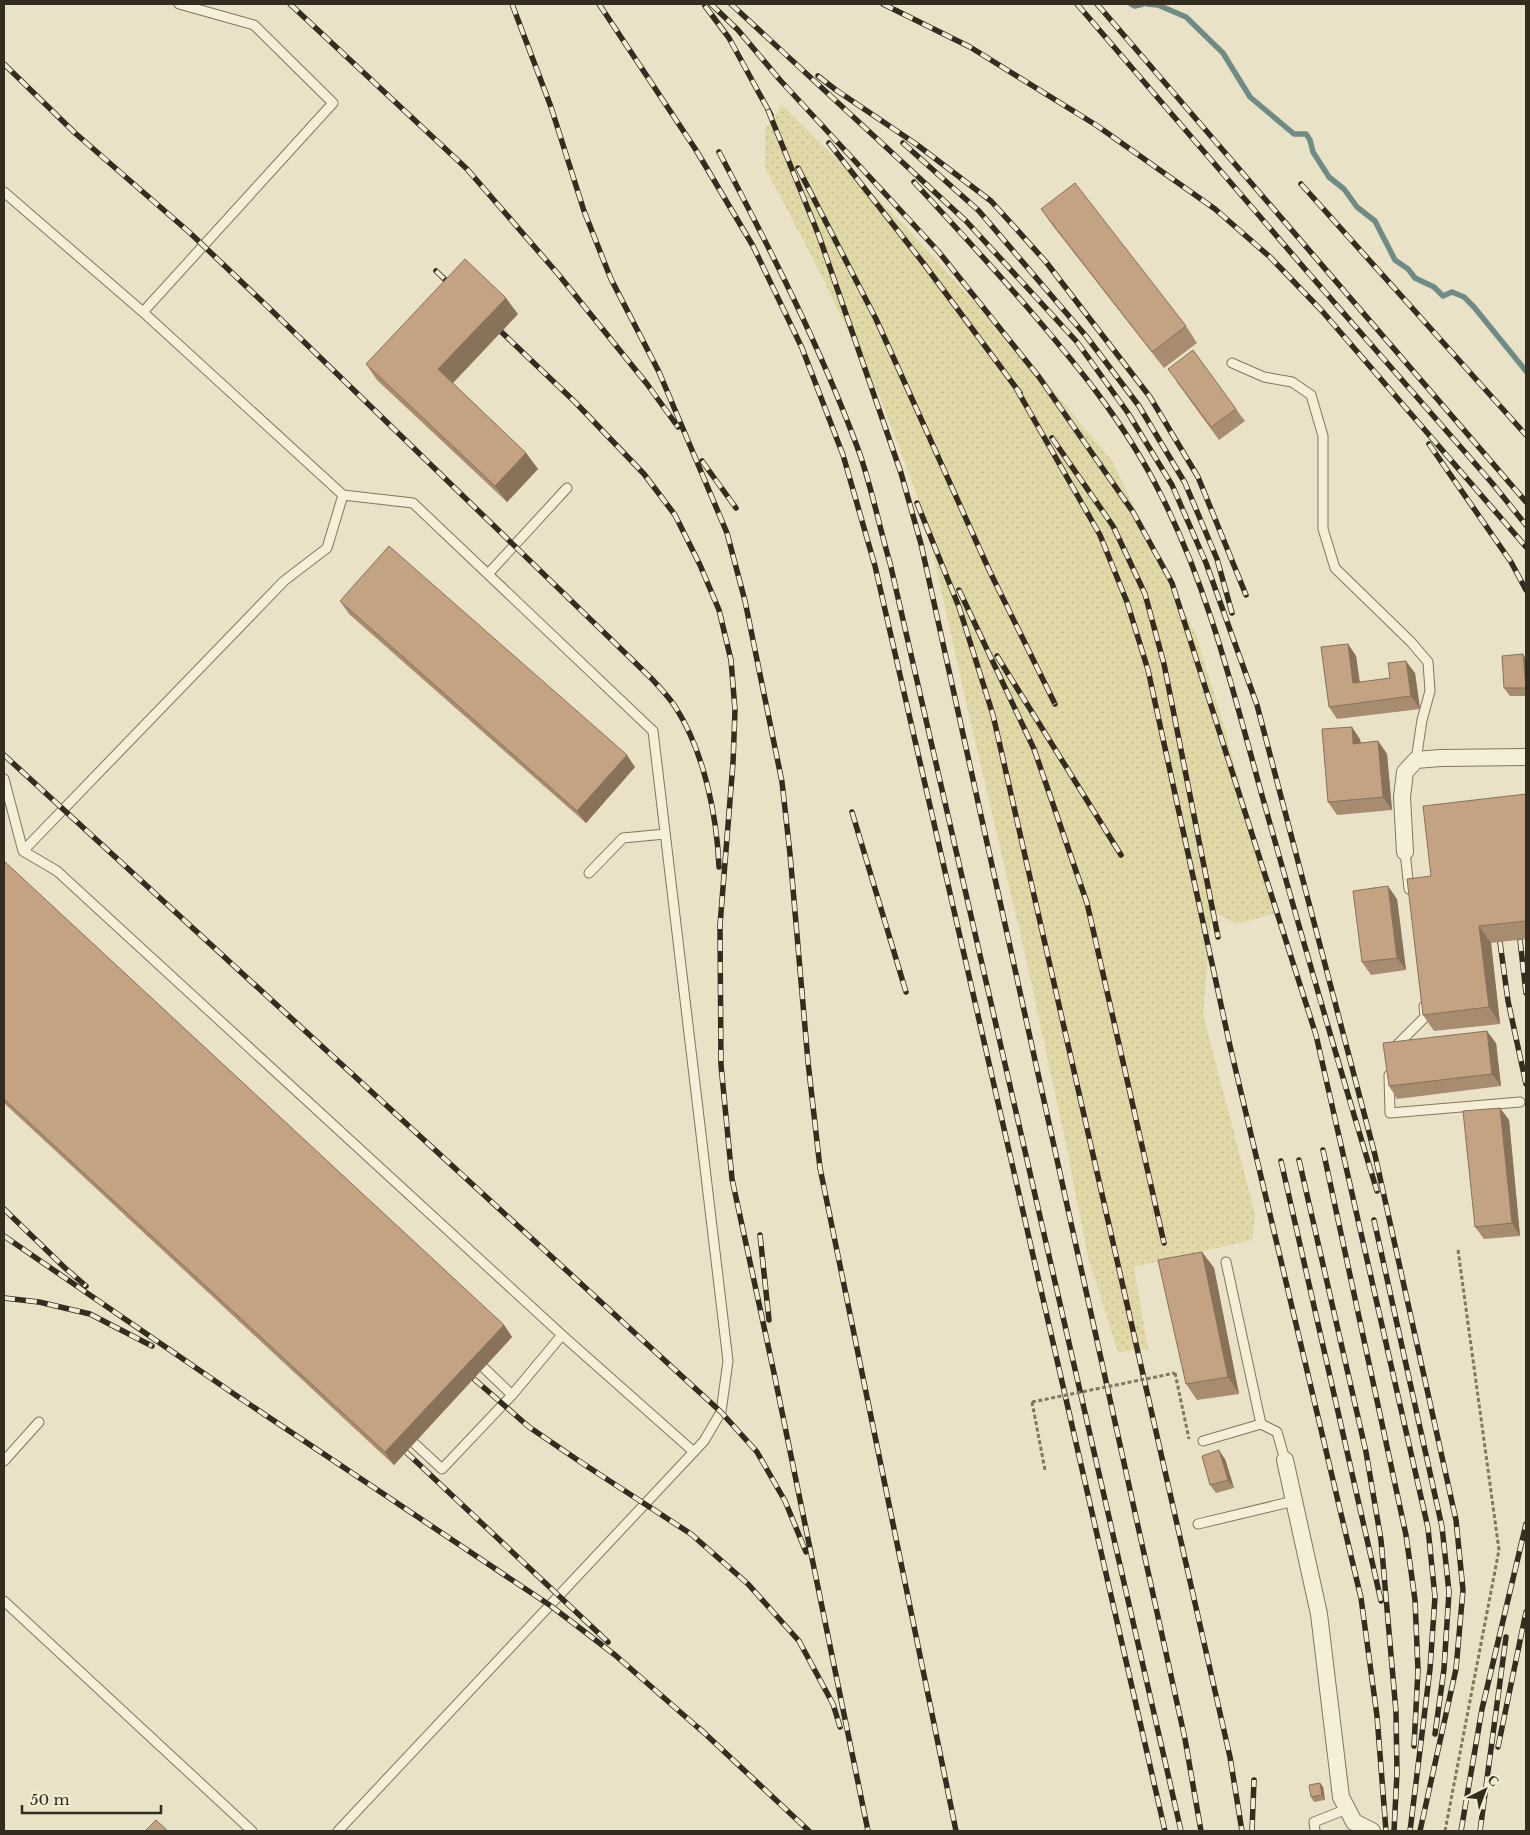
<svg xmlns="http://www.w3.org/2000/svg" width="1530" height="1835" viewBox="0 0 1530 1835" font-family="'Libre Baskerville',serif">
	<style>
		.sand { fill: url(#sand-dots) }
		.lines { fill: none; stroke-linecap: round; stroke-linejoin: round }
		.stream { stroke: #6f8b86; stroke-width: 5.5 }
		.service-casing { stroke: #83755e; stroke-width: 11 }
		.minor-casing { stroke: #83755e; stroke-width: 18 }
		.path { stroke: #83755e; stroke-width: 3; stroke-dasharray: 4 2.5; stroke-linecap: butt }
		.service { stroke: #f5efd9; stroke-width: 9 }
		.minor { stroke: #f5efd9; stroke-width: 16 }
		.rail-casing { stroke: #352c20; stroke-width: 5.5 }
		.rail { stroke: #f2ecd5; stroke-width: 4; stroke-dasharray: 11; stroke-linecap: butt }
		.path-bridge { stroke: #83755e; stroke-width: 3; stroke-dasharray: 4 2.5; stroke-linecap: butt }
		.wall { fill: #a88c6f }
		.shaded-wall { fill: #88725a }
		.building { fill: #c3a381; stroke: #88725a }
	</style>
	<defs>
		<pattern id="sand-dots" width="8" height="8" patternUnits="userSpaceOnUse" patternTransform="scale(1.25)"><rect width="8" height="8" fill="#e2d8a7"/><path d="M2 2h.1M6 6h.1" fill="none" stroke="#c2ba8f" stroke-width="1.8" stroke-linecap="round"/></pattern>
	</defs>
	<rect width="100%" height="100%" fill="#e9e2c7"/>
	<!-- sand -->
	<path class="sand" d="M782,105L907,228L1037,371L1112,461L1196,635L1223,723L1276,913L1237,924L1212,911L1203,1014L1255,1214L1252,1240L1134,1267L1148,1349L1118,1352L1088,1257L1064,1135L1025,954L968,711L925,517L880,397L818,268L765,168V130Z"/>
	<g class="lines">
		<!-- stream -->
		<path class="stream" d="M1131,4L1135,6L1143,4
			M1147,4L1158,5L1186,17L1223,53L1250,97L1294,134H1306L1310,140L1313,152L1329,177L1344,189L1357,207L1375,221L1395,260L1408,269L1415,278L1434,287L1443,296L1452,292L1464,297L1474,307L1526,371"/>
		<defs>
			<path id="service" d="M4,192L143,312L343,495L413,503L653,731L728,1361L721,1412L704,1441L338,1831
				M143,312L333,103L254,25L179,4
				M1232,363L1264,377L1292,382L1311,395L1323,436V529L1335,568L1411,642L1428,662L1430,691L1422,720L1416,760
				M488,574L567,488
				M4,779L23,851L57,871L562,1335L694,1452
				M23,851L284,581L327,548L343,495
				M1405,852L1409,889
				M589,873L623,838L665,834
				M1393,1049L1425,1017L1424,1006
				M1389,1075L1390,1113L1520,1102
				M1226,1262L1261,1424L1277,1432L1285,1460
				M484,1368L512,1395L562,1335
				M1203,1441L1261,1424
				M414,1443L442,1469L512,1395
				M4,1461L39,1422
				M1198,1524L1294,1501
				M4,1601L252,1831
				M1315,1831L1314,1822L1347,1809"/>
			<path id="minor" d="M1405,852L1402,797L1405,772L1416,760L1440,758L1526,757
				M1285,1460L1319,1614L1341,1797L1354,1822L1372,1831"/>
		</defs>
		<!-- service casing -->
		<use href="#service" class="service-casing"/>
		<!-- minor casing -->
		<use href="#minor" class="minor-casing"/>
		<!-- path -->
		<path class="path" d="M1175,1373L1189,1439
			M1032,1402L1045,1470
			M1445,1831L1499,1550L1458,1250"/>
		<!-- service -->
		<use href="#service" class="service"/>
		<!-- minor -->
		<use href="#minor" class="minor"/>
		<defs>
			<path id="rail" d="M290,4L467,169L558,274L647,384L678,427
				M512,4L551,107L584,211L611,279L659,372L727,533L745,601L782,782L790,854L808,1062L820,1168L956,1831
				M599,4L696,150L753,246L802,348L843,455L875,566L1165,1831
				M711,4L738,30L780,80L938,251L1039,377L1133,512L1172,583L1316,1035L1428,1528L1435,1597L1430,1669L1410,1831
				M731,4L966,221L1077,342L1128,413L1172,485L1206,563L1257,705L1375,1155L1456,1520L1463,1590L1456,1669L1420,1831
				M883,4L970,47L1096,125L1215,209L1270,257L1322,311L1526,547
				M1077,4L1305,269L1492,483L1526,525
				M1097,4L1526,502
				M705,6L729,38L771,115
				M4,64L75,133L189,232L268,307L652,679C660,688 670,698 676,708C704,752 717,816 719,867
				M818,76L836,90L916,144L991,201L1046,262L1150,397L1198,477L1246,595
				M768,110L819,236L901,473L921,544L1185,1739L1201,1831
				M829,143L924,264L1020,393
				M903,143L979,211L1086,336L1139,406L1185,483L1217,559L1232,613
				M719,152C770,249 820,346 858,449C871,484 879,526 890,563L1181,1831
				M798,168L876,319L990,572L1055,704
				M914,182C950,221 986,260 1021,300C1073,360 1124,421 1160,493C1209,589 1234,695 1263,799C1300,930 1337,1061 1377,1191
				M1301,184L1526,435
				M436,271L456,290
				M491,322L575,402L644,474L675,515L700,565L719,610L731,660L735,710L733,763L720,925L721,1065L732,1179L774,1373L868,1831
				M1016,388L1100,535L1127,602L1148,670L1230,1046L1361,1598L1377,1716L1386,1831
				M1052,438L1113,526L1145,594L1164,664L1218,937
				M1429,444L1511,562L1526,590
				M702,461L736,508
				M917,503L959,607L993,715L1230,1757L1242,1831
				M959,590L1034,749L1087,903L1164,1243
				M997,656L1121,855
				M4,755L721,1412L757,1452L785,1501L806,1552
				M852,812L906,992
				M1520,940L1526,993
				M1500,942L1508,1001L1526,1084
				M1323,1150L1406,1535L1415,1600L1418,1670L1414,1746
				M1299,1160L1366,1452L1381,1540L1396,1712L1397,1773L1394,1831
				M1281,1161L1381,1601
				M4,1209L65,1268L86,1286
				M1374,1220L1442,1527L1449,1592L1444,1669L1435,1734
				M760,1235L769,1320
				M4,1236L234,1394L551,1606L615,1655L703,1732
				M4,1298L39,1302L90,1314L152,1346
				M474,1379L529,1427L582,1463L691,1534L748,1584L799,1641L833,1704L840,1727
				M406,1452L608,1642
				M699,1728L809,1831
				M1498,1747L1526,1612
				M1252,1831L1254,1780
				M1461,1831L1482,1709L1526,1524
				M1480,1831L1506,1637"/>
		</defs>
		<!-- rail casing -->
		<use href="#rail" class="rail-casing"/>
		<!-- rail -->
		<use href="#rail" class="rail"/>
		<!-- path-bridge -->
		<path class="path-bridge" d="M1032,1402L1175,1373"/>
	</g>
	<!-- wall -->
	<path class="wall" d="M1041,209L1186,326L1197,343L1164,368L1053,226Z
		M518,314L453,383L526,453L538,469L507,502L377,380L366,364Z
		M1176,381L1236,409L1245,421L1219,440Z
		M340,601L635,767L586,823L349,614Z
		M1348,644L1356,656L1360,682L1390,678L1415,673L1420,709L1337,719L1329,707Z
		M1526,659V696H1510L1504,688Z
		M1360,739L1361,743L1378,741L1387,754L1392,810L1337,815L1328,802Z
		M1526,794V939L1491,943L1500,1024L1434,1031L1423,1015L1431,876Z
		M4,861L504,1325L512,1337L394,1465L4,1103Z
		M1397,899L1406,970L1371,975L1362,962Z
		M1496,1043L1501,1086L1397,1099L1389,1086Z
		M1500,1108L1509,1120L1520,1236L1484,1239L1475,1227Z
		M1202,1252L1214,1268L1239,1394L1197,1400L1186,1384Z
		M1225,1459L1234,1488L1216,1493L1210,1485Z
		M1320,1783L1323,1787L1325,1800L1314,1802L1311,1797Z"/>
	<!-- shaded-wall -->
	<path class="shaded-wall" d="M506,298L518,314L450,386L438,369Z
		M526,453L538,469L507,502L495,486Z
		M1348,644L1356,656L1361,695L1353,683Z
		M1523,654L1526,659V683Z
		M1406,661L1415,673L1420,709L1411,696Z
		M1352,727L1360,739L1362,756L1353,744Z
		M1378,741L1387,754L1392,810L1383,797Z
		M627,755L635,767L586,823L577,811Z
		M1388,886L1397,899L1406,970L1397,958Z
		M1479,926L1491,943L1500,1024L1489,1007Z
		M1487,1031L1496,1043L1501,1086L1492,1074Z
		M1500,1108L1509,1120L1520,1236L1512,1223Z
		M1202,1252L1214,1268L1239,1394L1228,1377Z
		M504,1325L512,1337L394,1465L385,1452Z
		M1219,1450L1225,1459L1234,1488L1228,1480Z
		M1320,1783L1323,1787L1325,1800L1322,1795Z"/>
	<!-- building -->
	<path class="building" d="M1075,183L1186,326L1152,352L1041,209Z
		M465,259L506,298L438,369L526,453L495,486L366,364Z
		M1193,350L1236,409L1211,427L1168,369Z
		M389,546L627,755L577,811L340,601Z
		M1348,644L1353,683L1390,678L1388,663L1406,661L1411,696L1329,707L1321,647Z
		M1523,654L1526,688H1504L1502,656Z
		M1352,727L1353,744L1378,741L1383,797L1328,802L1322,729Z
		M1526,794V921L1479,926L1489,1007L1423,1015L1407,879L1431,876L1423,806Z
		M4,861L504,1325L385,1452L4,1099Z
		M1388,886L1397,958L1362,962L1353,891Z
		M1487,1031L1492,1074L1389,1086L1383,1043Z
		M1500,1108L1512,1223L1475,1227L1463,1111Z
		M1202,1252L1228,1377L1186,1384L1158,1260Z
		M1219,1450L1228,1480L1210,1485L1202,1456Z
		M1320,1783L1322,1795L1311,1797L1309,1785Z
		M156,1820L168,1831H145Z"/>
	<!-- border -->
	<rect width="1530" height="1835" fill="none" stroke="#352c20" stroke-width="10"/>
	<!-- north arrow -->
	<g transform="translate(1485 1790) rotate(42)" stroke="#f2ecd5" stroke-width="4" paint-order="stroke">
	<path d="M0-4L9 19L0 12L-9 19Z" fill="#352c20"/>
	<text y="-8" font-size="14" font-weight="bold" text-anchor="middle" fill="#352c20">С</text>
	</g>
	<!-- scale -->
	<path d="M22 1805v8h139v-8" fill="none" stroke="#352c20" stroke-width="2.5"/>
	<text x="30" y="1805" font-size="15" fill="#352c20" stroke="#f2ecd5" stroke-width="4" paint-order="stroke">50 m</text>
</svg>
